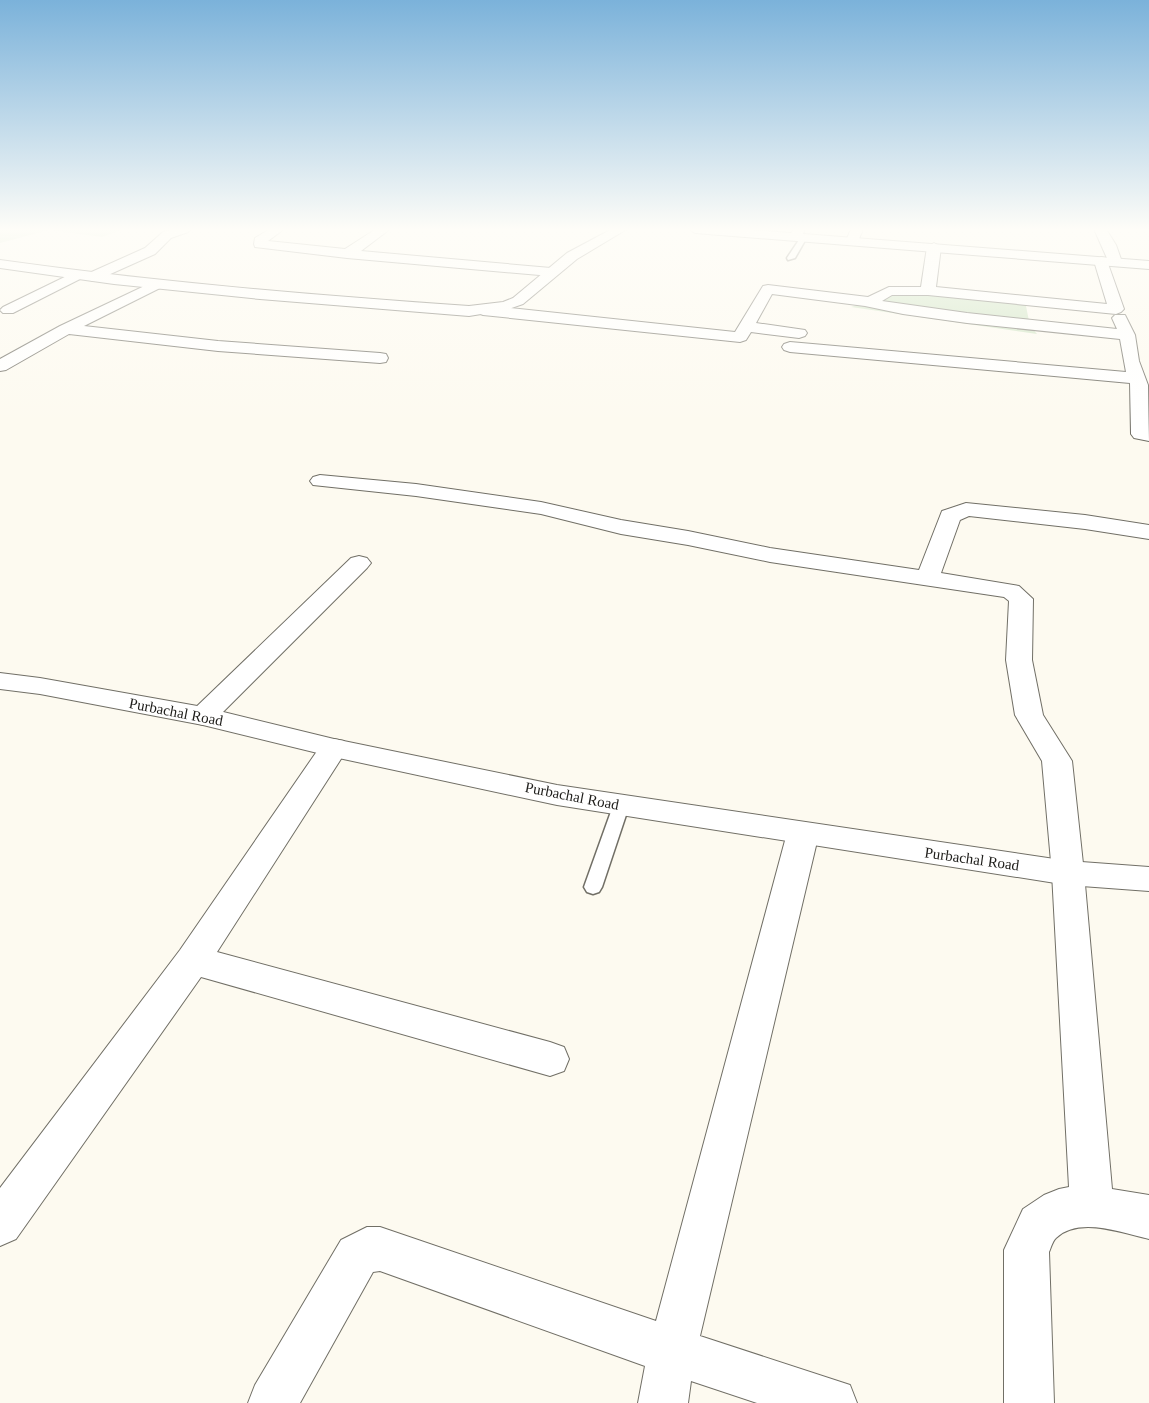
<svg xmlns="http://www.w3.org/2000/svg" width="1149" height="1403" viewBox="0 0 1149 1403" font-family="Georgia,serif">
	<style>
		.green { fill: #cee3c2 }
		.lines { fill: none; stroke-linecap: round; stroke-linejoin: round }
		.lane-casing { stroke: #716f66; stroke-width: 3 }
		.street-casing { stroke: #716f66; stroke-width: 2 }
		.secondary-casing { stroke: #716f66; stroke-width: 2 }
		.lane { fill: #fff; fill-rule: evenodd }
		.street { fill: #fff; fill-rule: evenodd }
		.secondary { fill: #fff; fill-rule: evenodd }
		.labels { text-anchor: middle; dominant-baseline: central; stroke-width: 4; stroke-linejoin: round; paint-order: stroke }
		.street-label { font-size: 15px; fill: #1e1d1a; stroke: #fff }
	</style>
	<rect width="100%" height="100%" fill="#fdfaf0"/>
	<!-- green -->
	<path class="green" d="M0,229H125L102,237L49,230L0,243Z
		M909,288L1025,301L1030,326L1037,334L851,307Z"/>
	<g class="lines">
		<defs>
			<path id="lane" d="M804,235L807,237L795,258L788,260L787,258L801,237Z
				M621,800L627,802L629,806L602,887L599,892L593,894L587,892L584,887L613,806L615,802Z"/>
			<path id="street" d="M173,229H190L188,232L171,238L155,254L97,280L92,281L85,277L87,274L145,248L163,232Z
				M270,229H284L268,241L345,249L376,229H390L361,251L551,268L558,272L551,276L347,258L255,247L254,244L255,238Z
				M793,229H805L801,239L796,240L790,236Z
				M851,229H863L857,244L852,245L846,241Z
				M1094,229H1106L1116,245L1122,262L1120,265H1110Z
				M934,243L941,247L936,287L1107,304L1094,261L1101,257L1106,258L1124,309L1121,312L1116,314L928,295H892L882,301L967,313L1117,329L1112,318L1115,315H1125L1135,335L1139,361L1148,385L1149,441L1134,438L1131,434L1130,383L790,352L784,350L782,347L784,344L790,342L1126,372L1120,339L967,323L903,314L865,306L772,294L756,323L805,330L807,333L805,336L799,338L751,332L746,340L740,342L483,315L478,313L475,310L478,307L483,305L735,332L763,286L768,285L868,297L889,287H921L927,247Z
				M77,271L84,275L82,278L13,313H3L0,310L3,307Z
				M155,281L160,282L162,285L160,288L84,326L218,341L380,353L386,354L388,358L386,362L380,363L218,351L69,334L6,370L0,371V359L60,326Z
				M320,475L416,484L541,502L621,520L688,531L770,548L919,570L942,511L966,503L1085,515L1149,525V539L1085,529L969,516L960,520L941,573L1019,586L1033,599L1032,660L1043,715L1072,761L1084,873L1112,1189L1149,1195V1239C1122,1233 1079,1216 1056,1238C1052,1242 1051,1248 1049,1252L1054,1403H1004V1250L1023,1209L1044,1195L1059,1189L1069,1187L1052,873L1042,761L1015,715L1006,660L1009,601L1004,597L770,562L688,545L621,534L541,514L416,496L313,485L310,481L313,477Z
				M359,556L367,558L371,563L367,568L213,722L203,725L193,722L189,716L193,710L351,558Z
				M334,739L344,741L348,748L217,952L550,1042L564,1047L569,1059L564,1071L550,1076L201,977L16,1239L0,1246V1188L180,950L324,741Z
				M803,822L814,825L819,833L700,1336L850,1385L857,1403H757L691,1381L688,1403H638L645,1366L380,1271L373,1272L300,1403H248L255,1385L341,1240L367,1227H380L656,1321L787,833L792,825Z"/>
			<path id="secondary" d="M612,229H627L577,259L523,304L506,310L469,316L260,299L114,284L0,268V260C156,282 312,295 469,306L503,302L513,298L567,253Z
				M689,229H739L1149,261V269L695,233Z
				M0,673L40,678L203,707L334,739L557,785L1068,861L1149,867V891L1068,885L557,805L334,757L203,725L40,694L0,689Z"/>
		</defs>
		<!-- lane casing -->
		<use href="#lane" class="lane-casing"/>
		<!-- street casing -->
		<use href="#street" class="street-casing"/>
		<!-- secondary casing -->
		<use href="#secondary" class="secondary-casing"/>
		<!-- lane -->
		<use href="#lane" class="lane"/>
		<!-- street -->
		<use href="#street" class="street"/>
		<!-- secondary -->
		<use href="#secondary" class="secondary"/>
	</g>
	<!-- sky -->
	<linearGradient id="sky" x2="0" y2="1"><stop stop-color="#7bb2da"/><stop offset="0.54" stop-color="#fefdf8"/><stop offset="1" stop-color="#fefdf8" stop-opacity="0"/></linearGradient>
	<rect width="1149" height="425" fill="url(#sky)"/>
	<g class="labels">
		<!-- street labels -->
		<g class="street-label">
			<text transform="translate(176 712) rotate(11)">Purbachal Road</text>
			<text transform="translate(572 796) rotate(11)">Purbachal Road</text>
			<text transform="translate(972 859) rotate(8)">Purbachal Road</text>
		</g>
	</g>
</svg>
